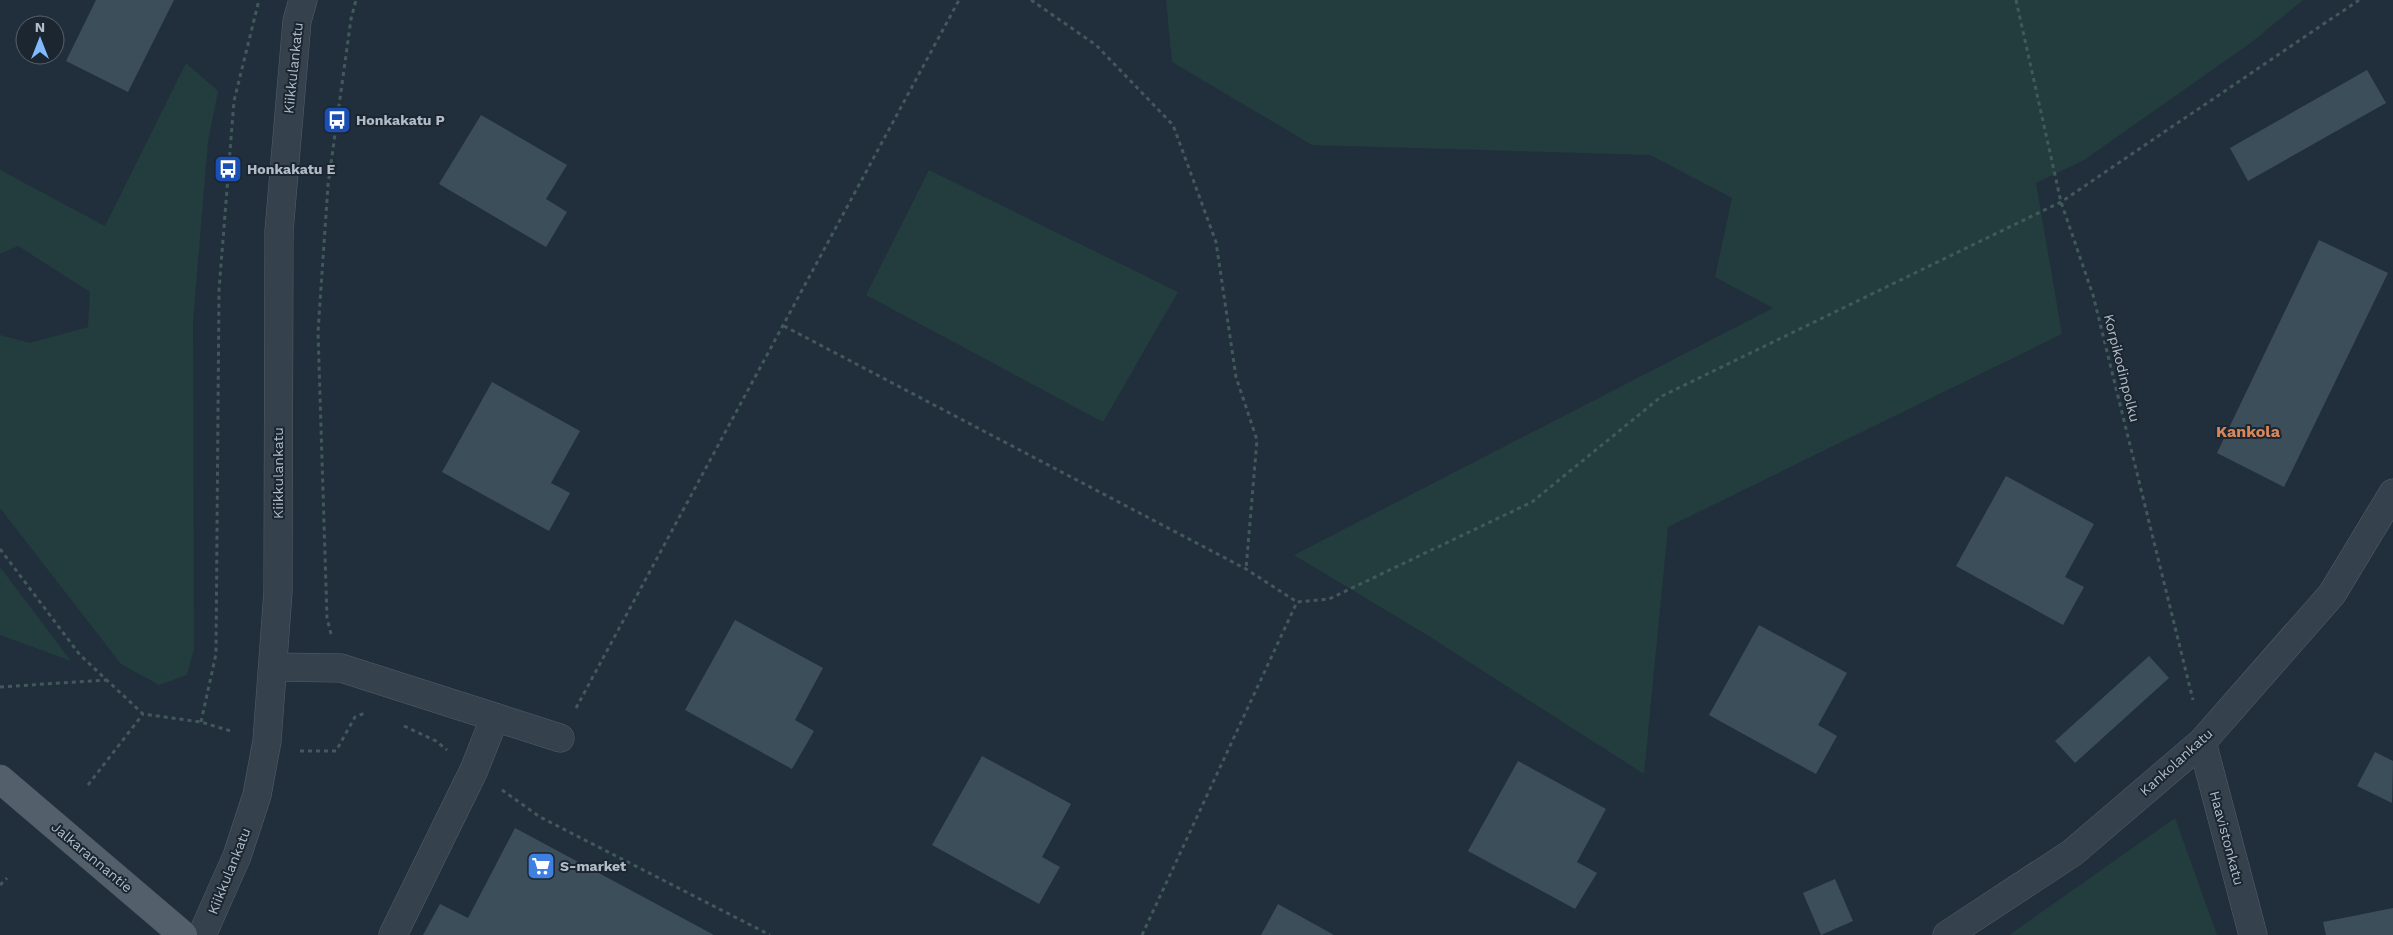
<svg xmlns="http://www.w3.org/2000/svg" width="2393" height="935" viewBox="0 0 2393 935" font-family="'Work Sans',sans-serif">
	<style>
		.green { fill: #233c3d }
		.building { fill: #3d4e5b }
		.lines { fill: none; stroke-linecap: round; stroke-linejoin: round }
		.minor-casing { stroke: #545f6a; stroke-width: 29 }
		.major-casing { stroke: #3f4a55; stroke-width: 29 }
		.path { stroke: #41595a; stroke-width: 3; stroke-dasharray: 4 4; stroke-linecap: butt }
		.minor { stroke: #35414c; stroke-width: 28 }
		.major { stroke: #53606c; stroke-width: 28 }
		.labels { text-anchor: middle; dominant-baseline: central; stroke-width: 4; stroke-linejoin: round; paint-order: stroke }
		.street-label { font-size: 14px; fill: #b1bcc8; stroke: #1b2631 }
		.poi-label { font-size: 14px; font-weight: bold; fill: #b1bcc8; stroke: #1b2631; text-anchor: start }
		.quarter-label { font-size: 16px; font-weight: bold; fill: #d8875b; stroke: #1b2631 }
	</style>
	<rect width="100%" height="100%" fill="#212f3c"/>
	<!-- green -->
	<path class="green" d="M1166,0H2303L2252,42L2084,160L2036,183L2062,334L1668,527L1644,774L1427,635L1294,555L1773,308L1715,277L1732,198L1650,155L1312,145L1172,62Z
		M186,63L218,91L208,141L193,323L194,649L187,675L159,685L121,664L0,508V335L30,343L88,327L90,292L18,246L0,254V170L105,226Z
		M929,170L1178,292L1103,422L866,295Z
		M0,566V567L71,661L0,635Z
		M2175,818L2217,935H2009Z"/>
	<!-- building -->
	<path class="building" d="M96,0H174L128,92L66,61Z
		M2367,70L2386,103L2248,181L2230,148Z
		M481,115L567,165L546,199L567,212L546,247L439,184Z
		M2319,240L2388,273L2284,487L2217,453Z
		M492,382L580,431L551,483L570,493L549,531L442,472Z
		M2006,476L2094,524L2065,577L2084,587L2063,625L1956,566Z
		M735,620L823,668L795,720L814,731L792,769L685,710Z
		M1759,625L1847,673L1818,725L1837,736L1816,774L1709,715Z
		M2149,656L2169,678L2075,763L2055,741Z
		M2375,752L2393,761L2392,803L2357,786Z
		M982,756L1071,804L1042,857L1060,867L1039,904L932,845Z
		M1518,761L1606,809L1577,862L1597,873L1575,909L1468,851Z
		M515,828L714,935H423L440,904L468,918Z
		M1835,879L1853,921L1821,935L1803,893Z
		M1278,904L1334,935H1261Z
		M2393,908V935H2326L2323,922Z"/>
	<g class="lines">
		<defs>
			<path id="minor" d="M273,667L341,668L560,738
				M2202,742L2253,935
				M202,935L237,856L257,795L267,741L278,592L279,231L297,21L303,0
				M393,935L474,770L495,717
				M1947,935L2072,853L2202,742L2332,594L2393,493"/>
			<path id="major" d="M0,779L183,935"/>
		</defs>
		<!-- minor casing -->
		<use href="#minor" class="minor-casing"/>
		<!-- major casing -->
		<use href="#major" class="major-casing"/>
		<!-- path -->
		<path class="path" d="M1031,0L1096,45L1173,125L1216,242L1236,377L1257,440L1246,569
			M2016,0L2061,202L2093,295L2193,700
			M784,326L1246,569L1297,602
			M0,549L80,655L143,714L201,722L234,732
			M331,634L327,618L318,332L328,185L351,19L356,0
			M0,687L106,680
			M576,708L959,0
			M201,722L216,654L219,290L234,101L259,0
			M404,726L436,741L447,750
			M300,751H336L355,717L367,712
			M88,785L143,714
			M502,790L540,817L770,935
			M0,885L7,878
			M1142,935L1297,602L1329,599L1532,502L1662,396L2061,202L2359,0"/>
		<!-- minor -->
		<use href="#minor" class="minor"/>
		<!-- major -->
		<use href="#major" class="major"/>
	</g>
	<!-- icons -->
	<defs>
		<symbol id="bus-square" viewBox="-11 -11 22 22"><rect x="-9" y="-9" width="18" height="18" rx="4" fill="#1a4fb4" stroke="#1b2631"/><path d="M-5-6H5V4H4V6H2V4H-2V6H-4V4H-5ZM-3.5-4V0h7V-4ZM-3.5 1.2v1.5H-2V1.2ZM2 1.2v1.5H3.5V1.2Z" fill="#fff"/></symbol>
		<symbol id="supermarket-square" viewBox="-11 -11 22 22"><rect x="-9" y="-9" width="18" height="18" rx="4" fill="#3f7fe0" stroke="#1b2631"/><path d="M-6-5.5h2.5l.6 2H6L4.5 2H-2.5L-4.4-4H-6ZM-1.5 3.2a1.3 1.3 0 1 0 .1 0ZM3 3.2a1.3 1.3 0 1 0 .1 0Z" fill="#fff"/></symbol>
	</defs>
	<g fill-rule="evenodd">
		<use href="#bus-square" x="321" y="104" width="32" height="32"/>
		<use href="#bus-square" x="212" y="153" width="32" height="32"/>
		<use href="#supermarket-square" x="525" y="850" width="32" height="32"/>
	</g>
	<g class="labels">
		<!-- street labels -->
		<g class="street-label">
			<text transform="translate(293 68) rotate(-84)">Kiikkulankatu</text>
			<text transform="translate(2122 368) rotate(76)">Korpikodinpolku</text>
			<text transform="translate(278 473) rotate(-90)">Kiikkulankatu</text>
			<text transform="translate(2176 762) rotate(-42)">Kankolankatu</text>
			<text transform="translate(2227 838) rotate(75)">Haavistonkatu</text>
			<text transform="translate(92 857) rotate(40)">Jalkarannantie</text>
			<text transform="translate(229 871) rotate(-68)">Kiikkulankatu</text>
		</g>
		<!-- poi labels -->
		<g class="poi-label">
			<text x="356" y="120">Honkakatu P</text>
			<text x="247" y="169">Honkakatu E</text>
			<text x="560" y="866">S-market</text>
		</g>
		<!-- quarter labels -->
		<g class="quarter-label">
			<text x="2248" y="431">Kankola</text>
		</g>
	</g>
	<!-- north arrow -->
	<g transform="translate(40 40)"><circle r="24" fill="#1b2631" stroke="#57626d"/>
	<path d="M0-4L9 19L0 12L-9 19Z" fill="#82bbfc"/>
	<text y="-8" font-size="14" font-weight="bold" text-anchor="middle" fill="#b1bcc8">N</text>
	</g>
</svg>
